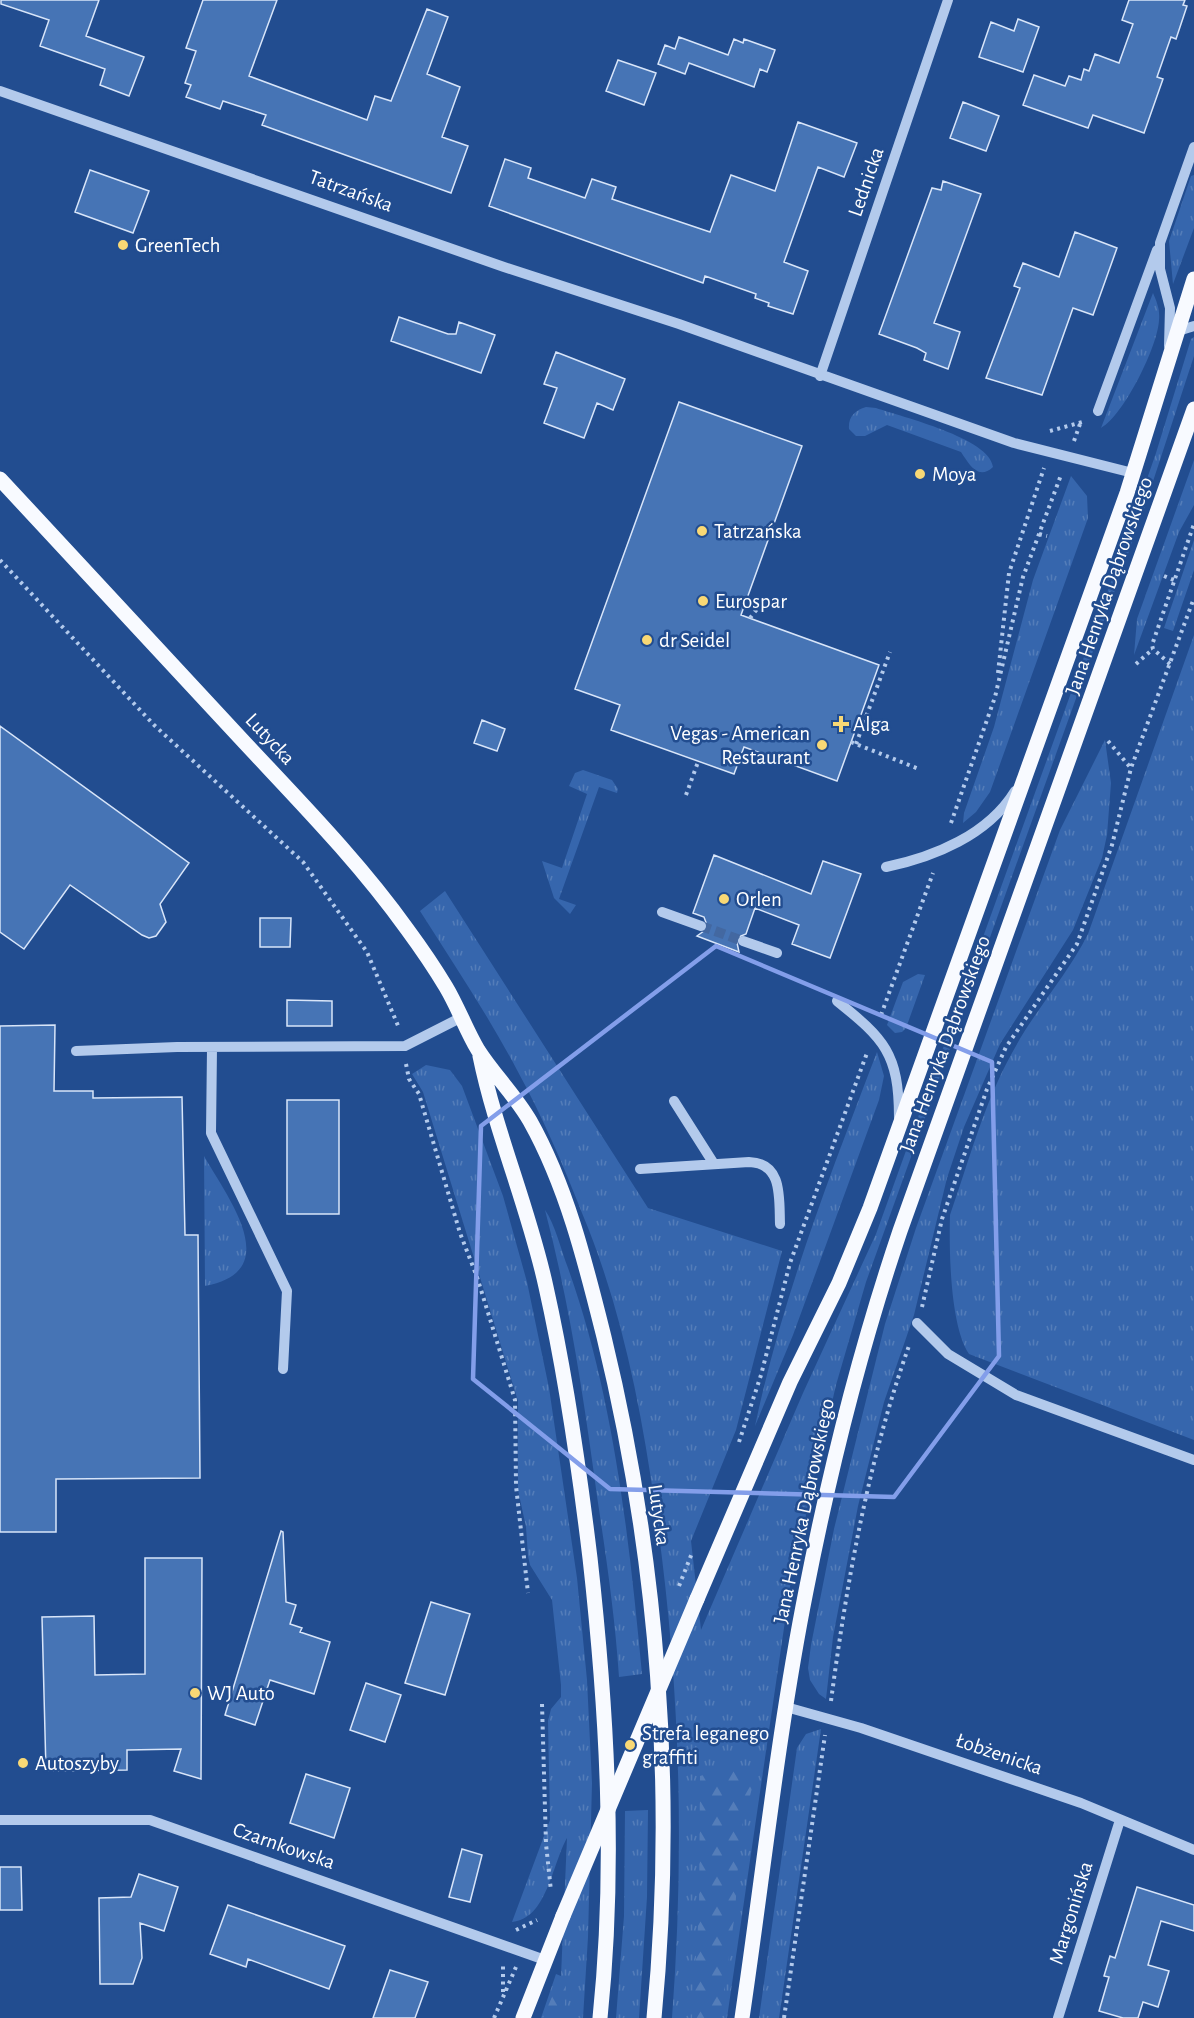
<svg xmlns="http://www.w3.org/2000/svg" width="1194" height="2018" viewBox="0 0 1194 2018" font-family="'Alegreya Sans',sans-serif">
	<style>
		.grass { fill: url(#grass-tufts) }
		.forest { fill: url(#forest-firs) }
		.building { fill: #4674b5; stroke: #d8e5f9; stroke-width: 1.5 }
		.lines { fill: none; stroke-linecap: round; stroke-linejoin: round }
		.minor-tunnel { stroke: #4368a1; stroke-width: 10; stroke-dasharray: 10 5; stroke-linecap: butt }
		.path { stroke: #b3caec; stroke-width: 4; stroke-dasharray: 3 4.5; stroke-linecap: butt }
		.minor { stroke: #b3caec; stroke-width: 10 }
		.major { stroke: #f8faff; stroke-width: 15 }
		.path-bridge { stroke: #b3caec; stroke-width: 4; stroke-dasharray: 3 4.5; stroke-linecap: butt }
		.major-bridge { stroke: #f8faff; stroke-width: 15 }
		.marked { fill: none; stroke: #839eea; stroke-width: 4.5; stroke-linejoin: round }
		.poi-dot { fill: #f8d875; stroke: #224d90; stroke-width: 2 }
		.labels { text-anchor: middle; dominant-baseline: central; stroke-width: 5; stroke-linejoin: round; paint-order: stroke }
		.street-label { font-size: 21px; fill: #fff; stroke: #224d90 }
		.poi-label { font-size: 21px; fill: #fff; stroke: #224d90; text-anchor: start }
	</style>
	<defs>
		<pattern id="grass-tufts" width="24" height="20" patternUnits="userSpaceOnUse" patternTransform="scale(1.5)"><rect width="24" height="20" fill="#3666ad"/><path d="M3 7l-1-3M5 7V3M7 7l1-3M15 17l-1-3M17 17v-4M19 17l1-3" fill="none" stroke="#547db9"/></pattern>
		<pattern id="forest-firs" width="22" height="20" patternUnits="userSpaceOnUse" patternTransform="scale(1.5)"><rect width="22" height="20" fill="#3666ad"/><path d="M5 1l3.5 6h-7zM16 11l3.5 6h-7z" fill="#547db9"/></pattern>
	</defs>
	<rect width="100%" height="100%" fill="#224d90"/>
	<!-- grass -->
	<path class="grass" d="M1194,175V228L1173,284L1169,241L1191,176Z
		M1153,293C1157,302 1160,310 1159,320C1158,346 1124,415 1101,428Z
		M1194,337V356L1142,515L866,1282L836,1385L791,1580L727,2018H672C685,1846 680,1677 655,1506C641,1407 621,1306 582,1213C563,1164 542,1116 517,1070C488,1015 453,963 420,911L445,891L648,1208L782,1251L736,1430L691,1541L701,1630L803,1393L876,1234L1116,568L1156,453L1191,339Z
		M866,407L876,408C902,417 990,438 993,467C978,481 969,464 961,452L887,425L865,436H856L849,429C848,417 855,410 866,407Z
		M1194,460V505L1179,532L1134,655L1137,619Z
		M1071,476L1087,496L1088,518L990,792L976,812L963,823L964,813L994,727L1033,580Z
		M1194,540V570L1173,631L1164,628Z
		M1194,635V1440L969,1354C950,1326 949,1250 950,1215C969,1161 984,1103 1012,1053C1034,1011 1067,976 1088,934Z
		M1105,740L1111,783L1107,835L1102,858L1073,930L1000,1044L964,1127L947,1178L914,1315L884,1402L858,1506L833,1637L826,1699L819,1694L810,1680L808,1668L811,1645L834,1529L885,1324L916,1228L1060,830Z
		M583,770L612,780L618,789L617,793L599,787L559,899L576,905L570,914L554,898L542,861L562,868L587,794L569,786L575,773Z
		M918,974L925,975L906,1028L902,1032L895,1033L887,1025L903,982Z
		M877,1052L884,1076L879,1100L793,1335L755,1426C782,1298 830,1175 877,1052Z
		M426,1065L450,1070L462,1086L503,1196L527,1282L549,1388L577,1578L587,1680L592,1783L588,1937L583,2018H541L556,1974L561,1976L567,1838C552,1864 547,1919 512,1922L550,1820L548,1721L551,1709L561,1697V1685L552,1600L530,1565L528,1556L526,1527L518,1490V1401L423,1092L412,1074Z
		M204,1156C227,1197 286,1271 205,1286Z
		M545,1210C555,1224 561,1250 568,1268C614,1397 629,1538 642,1674L619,1677C615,1616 606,1556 597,1496C584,1400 570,1305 545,1210Z
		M821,1729L779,2018H759L797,1748L806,1734Z
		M648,1810L647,1897L639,2018H616L624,1916L625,1811Z"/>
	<!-- forest -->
	<path class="forest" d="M723,1769L745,1771L752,1776V1788L740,1834L735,1913L720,2018H692L699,1911L700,1776Z
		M557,1985L566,1986L564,2018H543Z"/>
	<!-- building -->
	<path class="building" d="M1,0H99L86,36L144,57L129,96L100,85L105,69L40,46L49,20L1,4Z
		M203,0H277L249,76L367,120L375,96L391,101L427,9L448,17L427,74L460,87L442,137L468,146L451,193L262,125L266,115L223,101L220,109L186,97L191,85L185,83L196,51L186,48Z
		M1129,0H1185L1183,5L1187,6L1176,39L1171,37L1157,77L1163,79L1144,133L1093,115L1088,128L1023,105L1034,75L1065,86L1069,76L1081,80L1084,69L1089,71L1095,54L1119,63L1133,24L1122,20Z
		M1018,19L1039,27L1023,72L979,57L991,22L1014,31Z
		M679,37L728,55L734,39L743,43L744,39L775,50L767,72L760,69L754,87L689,63L685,74L658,64L665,45L675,49Z
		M618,60L656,73L644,105L606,91Z
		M963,102L999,116L986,151L950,138Z
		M798,122L857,143L844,177L818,167L784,262L808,271L793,314L768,306L769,303L755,298L756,294L705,276L703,283L489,206L505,159L531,168L528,178L585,198L592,179L616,187L612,199L710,232L731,175L775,191Z
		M90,170L149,191L133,233L75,212Z
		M943,181L981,194L934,323L960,332L948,369L924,360L926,353L917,348L879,334L932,188L941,190Z
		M1075,232L1117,248L1093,315L1073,308L1042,395L986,378L1020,288L1014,286L1023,263L1059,277Z
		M399,317L448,334H456L459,322L495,335L481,373L391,341Z
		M556,352L625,379L613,410L597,403L584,438L544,423L557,388L544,384Z
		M679,402L802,446L741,615L879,665L837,781L744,747L734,774L611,730L620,705L575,689Z
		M482,720L505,729L497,751L474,743Z
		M0,726L189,863L160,904L166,922L156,936L149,938L142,935L70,885L24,949L0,932Z
		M714,855L811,894L823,861L861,874L830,958L792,944L799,925L755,908L746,934L736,938L739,952L697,936L708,928L704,917L693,913Z
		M260,918H291L290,947H260Z
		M287,1000L332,1001V1026H287Z
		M55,1025L54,1091H93V1098L182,1097L185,1235H198L200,1478L56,1479V1532H0V1026Z
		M287,1100H339V1214H287Z
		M281,1531L283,1532L286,1602L296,1605L290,1624L302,1628L300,1632L330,1642L314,1694L270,1680L255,1725L225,1715Z
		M145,1558H202L201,1779L174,1771L181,1749L127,1750V1770L46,1771L42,1617L94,1616L95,1675L145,1674Z
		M431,1602L470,1614L445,1695L405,1683Z
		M366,1683L401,1695L385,1742L350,1730Z
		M306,1774L350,1788L334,1838L290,1823Z
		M462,1849L482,1855L470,1902L449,1897Z
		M0,1867H21L22,1910H0Z
		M139,1874L178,1887L164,1931L140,1923L142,1958L133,1984H100L99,1898L131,1897Z
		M1137,1887L1194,1905V1931L1161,1921L1148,1965L1169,1971L1158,2007L1143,2002L1138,2018H1123L1099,2011L1109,1977L1104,1976L1110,1956L1115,1958Z
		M228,1905L345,1946L329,1989L248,1959L246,1967L210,1954Z
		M390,1970L428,1982L415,2018H373Z"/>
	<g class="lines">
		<!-- minor-tunnel -->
		<path class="minor-tunnel" d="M701,926L743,941"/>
		<!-- path -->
		<path class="path" d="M1050,431L1086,421
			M1074,441L1080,424
			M1039,534L1047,536
			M0,560L154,725L303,862L367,952L399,1028
			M1164,576L1174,580
			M750,618L761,604
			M1136,664L1153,649
			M1170,664L1153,649L1152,645L1194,524
			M998,673L1009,573L1044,468
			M1108,741L1130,767
			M851,742L919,769
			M856,744L890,652
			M686,795L698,762
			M951,823L995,697L1023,577L1061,475
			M881,1015L933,873
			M406,1064L409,1079L419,1094L460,1233L477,1277L515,1400L516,1486L528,1593
			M922,1307L942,1219L987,1089L1006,1047L1077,944L1112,845L1131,768L1194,598
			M739,1442L761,1375L790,1263L867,1053
			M831,1701C847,1580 869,1457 910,1343
			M542,1704L546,1844L551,1891
			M516,1930L537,1920
			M503,1992V1963
			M494,2018L516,1967
			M784,2018L825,1735"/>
		<!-- minor -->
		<path class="minor" d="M0,91L504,267L679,324L1014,443L1133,473
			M1178,331L1194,326
			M1169,346L1170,308L1160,269V243L1194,147
			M820,376L948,0
			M1098,411L1157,250
			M886,867C934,857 988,835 1015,791
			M662,912L701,926
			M743,941L777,953
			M837,1001C884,1039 899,1053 899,1118
			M212,1048L211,1133L287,1291L283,1369
			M76,1051L177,1047L405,1046L462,1017
			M674,1101L714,1164
			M640,1169L749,1162C783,1163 779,1198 780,1224
			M917,1323L948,1354L1016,1395L1194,1460
			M786,1707L861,1728L1081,1803L1194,1850
			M0,1820H150L545,1960
			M1058,2018L1120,1820"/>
		<!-- major -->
		<path class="major" d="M0,479C82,567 164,655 245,743C301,803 359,862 407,929C421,948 434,967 446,987C458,1007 466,1030 478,1050C494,1075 515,1095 530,1121C567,1187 586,1265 604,1337C658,1559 676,1790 654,2018
			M480,1056C496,1134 529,1208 546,1287C566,1376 579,1467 590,1558C607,1711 616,1864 600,2018
			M697,1599L790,1382L839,1283L870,1208L1127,493L1194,279
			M523,2018L563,1916
			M742,2018C763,1876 778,1732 806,1591C830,1469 860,1349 900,1231L1194,409"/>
		<!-- path-bridge -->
		<path class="path-bridge" d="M679,1586L692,1553"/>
		<!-- major-bridge -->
		<path class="major-bridge" d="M563,1916L697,1599"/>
	</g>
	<!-- marked area -->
	<path class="marked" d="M716,946L992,1062L999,1356L894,1497L610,1489L473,1379L481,1126Z"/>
	<!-- markers -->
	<g class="poi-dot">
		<circle cx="123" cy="245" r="6"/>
		<circle cx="920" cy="474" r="6"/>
		<circle cx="702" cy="531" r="6"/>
		<circle cx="703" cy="601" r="6"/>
		<circle cx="647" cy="640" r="6"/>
		<path d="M838 715h6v6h6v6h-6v6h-6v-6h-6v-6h6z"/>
		<circle cx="822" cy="745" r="6"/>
		<circle cx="724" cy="899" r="6"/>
		<circle cx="195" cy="1693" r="6"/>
		<circle cx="630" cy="1745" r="6"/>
		<circle cx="23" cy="1763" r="6"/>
	</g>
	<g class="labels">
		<!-- street labels -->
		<g class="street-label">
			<text transform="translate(866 182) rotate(-71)">Lednicka</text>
			<text transform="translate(351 191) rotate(20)">Tatrzańska</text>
			<text transform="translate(1109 586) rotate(-71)">Jana Henryka Dąbrowskiego</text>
			<text transform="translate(270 739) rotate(47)">Lutycka</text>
			<text transform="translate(945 1044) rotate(-70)">Jana Henryka Dąbrowskiego</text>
			<text transform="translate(804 1511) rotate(-78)">Jana Henryka Dąbrowskiego</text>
			<text transform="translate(659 1515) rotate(82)">Lutycka</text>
			<text transform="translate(999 1754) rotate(19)">Łobżenicka</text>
			<text transform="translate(284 1846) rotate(19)">Czarnkowska</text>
			<text transform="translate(1071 1913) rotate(-73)">Margonińska</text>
		</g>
		<!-- poi labels -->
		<g class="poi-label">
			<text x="135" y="245">GreenTech</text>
			<text x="932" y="474">Moya</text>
			<text x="714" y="531">Tatrzańska</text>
			<text x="715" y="601">Eurospar</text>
			<text x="659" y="640">dr Seidel</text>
			<text x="853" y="724">Alga</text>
			<text x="810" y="733" text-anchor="end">Vegas - American<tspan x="810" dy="24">Restaurant</tspan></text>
			<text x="736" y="899">Orlen</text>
			<text x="207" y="1693">WJ Auto</text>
			<text x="642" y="1733">Strefa leganego<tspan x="642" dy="24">graffiti</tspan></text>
			<text x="35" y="1763">Autoszyby</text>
		</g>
	</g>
</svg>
